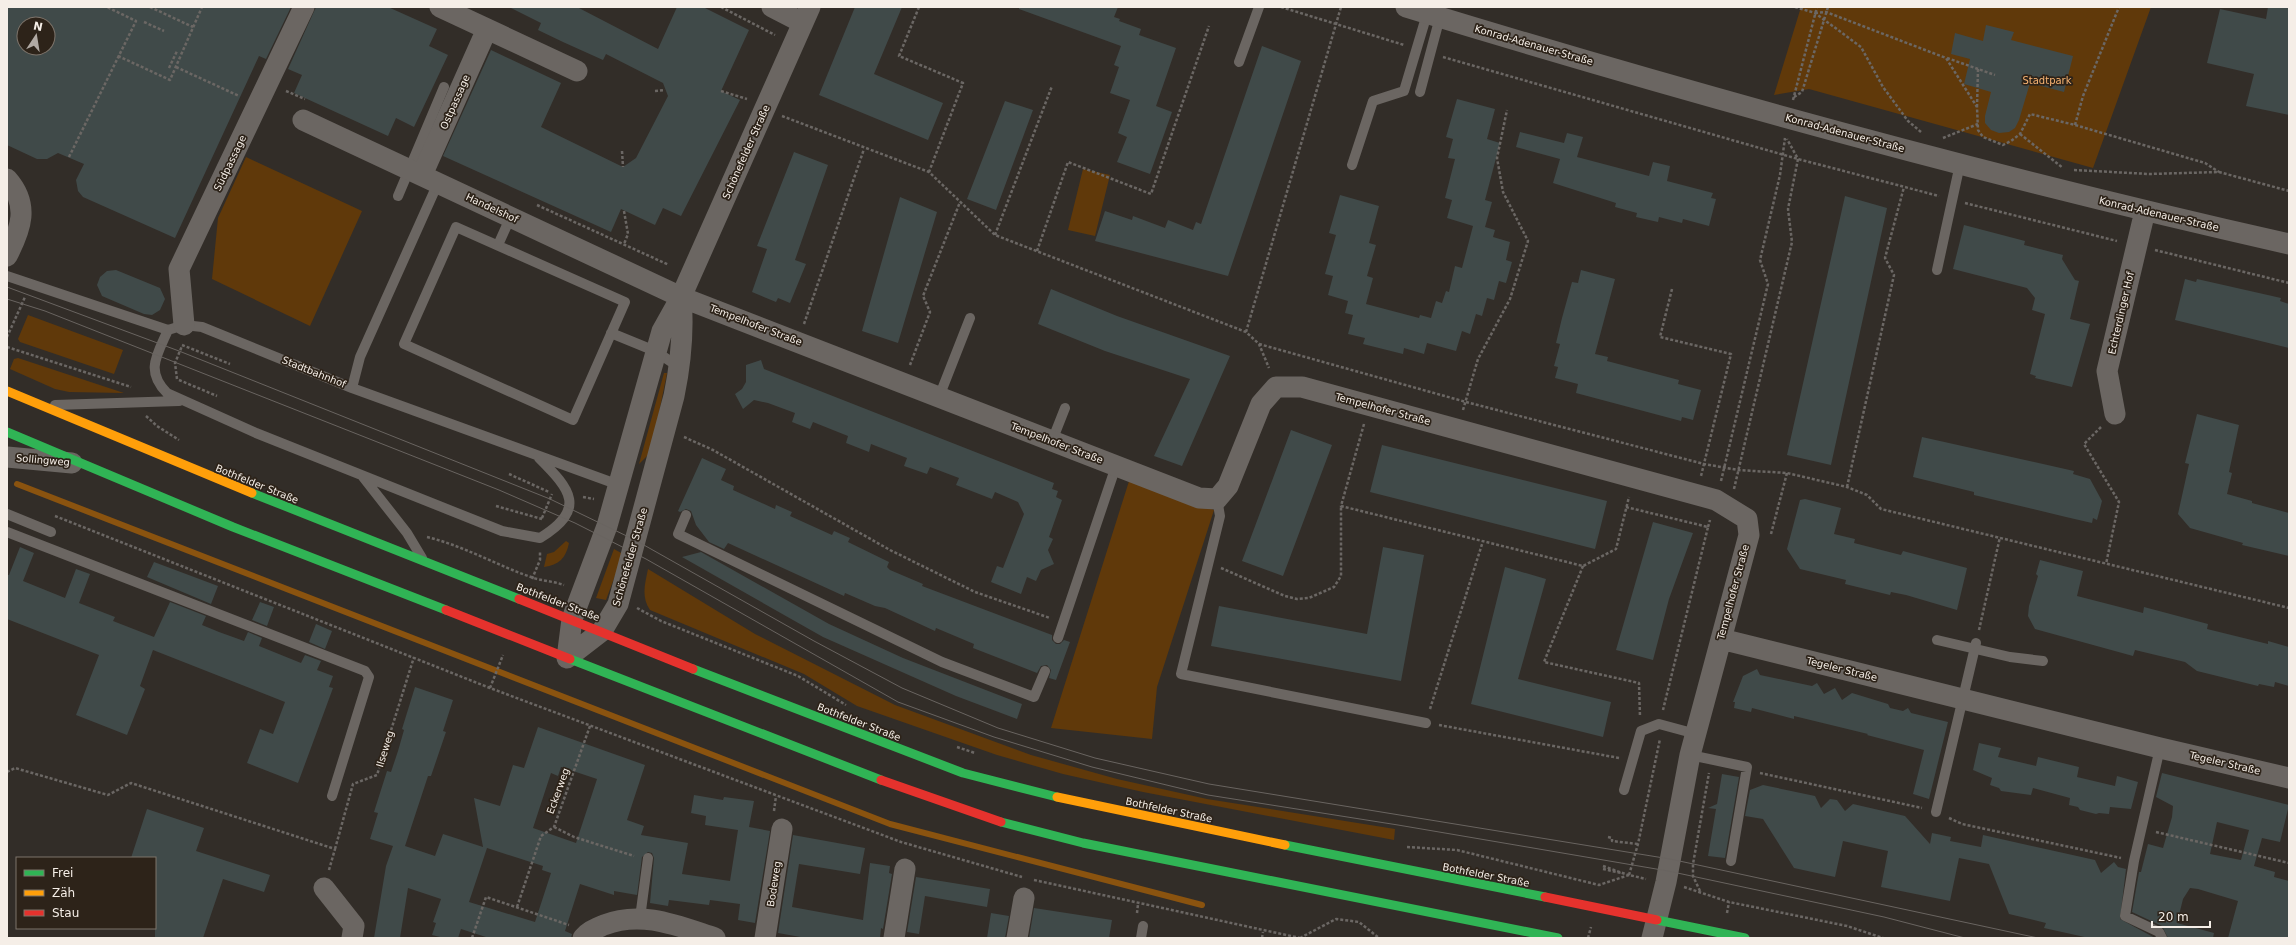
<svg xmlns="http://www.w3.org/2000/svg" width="2296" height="945" viewBox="0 0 2296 945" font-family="'DejaVu Sans',sans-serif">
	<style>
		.green { fill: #60390a }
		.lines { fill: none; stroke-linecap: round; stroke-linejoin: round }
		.stream { stroke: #8a530f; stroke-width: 6 }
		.building { fill: #404a49; fill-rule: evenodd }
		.path { stroke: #6b6764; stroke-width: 2.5; stroke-dasharray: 3 2; stroke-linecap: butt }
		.lane { stroke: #6b6662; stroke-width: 10 }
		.street { stroke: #6b6662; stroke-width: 21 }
		.fast { stroke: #30b455; stroke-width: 9 }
		.slow { stroke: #ff9f0a; stroke-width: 9 }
		.jam { stroke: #e5322d; stroke-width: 9 }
		.tram { stroke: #696460; stroke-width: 1 }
		.labels { text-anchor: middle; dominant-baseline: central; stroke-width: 3.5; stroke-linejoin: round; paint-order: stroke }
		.street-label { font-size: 10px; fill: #f5eee7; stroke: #2d2319 }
		.park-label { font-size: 10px; fill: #f8b473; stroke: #2d2319 }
	</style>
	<rect width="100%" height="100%" fill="#322d28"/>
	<!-- green -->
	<path class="green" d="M1801,7H2151L2093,168L1809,89L1774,95Z
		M246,157L362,211L310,326L212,279L218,218Z
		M1083,169L1110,175L1095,236L1068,230Z
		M28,315L123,350L114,374L20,342L18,339Z
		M18,358L124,393L69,392L55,389L10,369L14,359Z
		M664,373H667L651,452L639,464Z
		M1130,478L1214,510L1157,687L1152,739L1051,728Z
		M566,541L569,543C566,558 559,565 544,567L547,554L554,552Z
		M614,549L623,554L606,600L596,598Z
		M648,569L755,634L895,705L1031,755L1117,779L1207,799L1395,829L1394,840L1143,792L1063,774L997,755L857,706L804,674L650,610C641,597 645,584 648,569Z"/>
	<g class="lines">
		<!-- stream -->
		<path class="stream" d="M17,484L890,824L1202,905"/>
	</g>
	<!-- building -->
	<path class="building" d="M7,7H291L266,59L259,56L175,238L83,197L78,191L76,180L84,164L58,153L47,159H37L7,145ZM24,24H48V48H24Z
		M316,7H388L437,29L429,46L448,55L414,127L396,118L388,136L294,93L302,75L288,69Z
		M509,7H577L658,49L677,7H703L749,30L721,91L740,100L681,216L663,208L655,225L621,209L611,232L443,156L491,50L561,83L541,127L623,167L636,158L668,96L663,83L606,54L603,60L563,42L538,30L541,23Z
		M855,7H902L874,74L943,103L928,140L819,95Z
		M1019,7H1118L1114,17L1120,19L1119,21L1141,29L1139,35L1176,48L1156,106L1172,112L1150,174L1117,162L1127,137L1118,133L1130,100L1110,93L1119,67L1114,65L1121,46L1019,9Z
		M2268,7H2289V115L2246,106L2254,74L2207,63L2220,9L2266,19Z
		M1986,25L2014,32L2011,40L2073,56L2064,92L2030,83L2019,120L2015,128L2009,132L1999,133L1991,130L1985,123V116L1991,92L1964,84L1970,59L1951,54L1955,33L1983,41Z
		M1262,46L1301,61L1228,276L1095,241L1105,211L1132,220L1133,216L1165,228L1168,220L1193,230L1196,222L1201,224Z
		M1457,99L1495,109L1487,139L1500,143L1485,200L1492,202L1485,227L1495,230L1493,237L1510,242L1506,260L1512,262L1506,283L1499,281L1494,300L1487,298L1482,316L1476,314L1470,334L1462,331L1456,351L1427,343L1424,354L1404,348L1403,354L1363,344L1365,338L1348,334L1353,315L1345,313L1348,301L1328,295L1333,276L1325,274L1336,235L1329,233L1340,195L1379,206L1369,243L1376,245L1367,276L1373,278L1366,304L1419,318L1420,315L1431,318L1436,301L1442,303L1446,291L1449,292L1455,266L1462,268L1473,226L1447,218L1452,200L1445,198L1455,159L1448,158L1453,139L1446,137Z
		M1005,101L1033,110L996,210L967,199Z
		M1520,132L1564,143L1567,133L1583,137L1577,157L1649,176L1653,162L1670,166L1667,181L1713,193L1711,198L1716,199L1709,226L1683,219L1682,223L1659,217L1658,222L1636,217L1637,213L1615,207L1616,203L1553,183L1560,159L1516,147Z
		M794,152L828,165L795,260L806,264L790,303L778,298L776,302L752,292L767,249L757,246Z
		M1845,196L1887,208L1831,465L1787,455Z
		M900,197L937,212L898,343L862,331Z
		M1964,225L2025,241L2024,245L2063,255L2062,259L2075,280L2079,281L2070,319L2090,324L2072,387L2035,378L2036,376L2030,374L2045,314L2032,310L2035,298L2027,288L1953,269Z
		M116,270L160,288L165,299L160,310L152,315L144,314L102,296L97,285L100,277L107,271Z
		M1581,270L1615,279L1595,354L1608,357L1607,361L1679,380L1678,384L1701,390L1693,420L1682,417L1681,421L1576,393L1578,384L1555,378L1558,367L1554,366L1560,344L1556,343L1562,318L1572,282L1578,283Z
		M2185,279L2196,282L2197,279L2281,298L2280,301L2289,304V348L2175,320Z
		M1051,289L1117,316L1230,356L1182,466L1154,456L1190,379L1105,351L1038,324Z
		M761,360L764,369L1054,483L1052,489L1058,491L1056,497L1062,500L1049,537L1053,539L1048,550L1054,564L1041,570L1036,581L1027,577L1021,594L991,582L997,566L1003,568L1024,514L1018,502L995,492L992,499L956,485L959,478L930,467L927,474L904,466L907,458L871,444L869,452L846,443L848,436L813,422L810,429L792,422L795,413L768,403L754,400L743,409L735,394L742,389L746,382V365Z
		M2197,414L2239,425L2229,472L2232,473L2227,494L2252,501V503L2289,513V556L2242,545L2243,543L2190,528L2178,514L2189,464L2185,463Z
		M1291,430L1332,445L1283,576L1242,561Z
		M1922,437L2074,471L2073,474L2090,479L2102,501L2097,520L2093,518L2092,523L2066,517L1974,495V492L1913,477Z
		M1382,445L1607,501L1595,549L1370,492Z
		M702,458L726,469L721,480L734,486L733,490L775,509L776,505L792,512L790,516L832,535L834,531L850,538L848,542L889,562L887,567L890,570L923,584L922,586L1052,635V640L1056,644H1060L1064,640L1070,642L1056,680L1049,678L1051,670L1047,665L1041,666L1037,673L973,648L974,644L936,628L935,631L885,608L875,606L845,593L844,596L728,543L724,549L709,542L696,525L691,511L686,509L680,512L678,511Z
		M1805,499L1841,508L1834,534L1855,539L1854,543L1901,555L1903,551L1967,568L1957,610L1906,595L1891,592L1890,595L1845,584L1846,580L1800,569L1787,549L1800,500Z
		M1653,522L1693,533L1669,599L1653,660L1616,650Z
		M20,547L34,553L23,581L65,598L76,569L90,574L79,603L115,617L113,621L154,637L170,602L206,616L202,625L219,632L244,641L248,632L262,638L259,646L301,663L305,655L321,661L317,670L333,676L329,687L333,688L298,783L247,763L260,729L273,734L285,702L153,650L140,686L145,689L127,735L76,715L99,655L7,619V575H9Z
		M1383,547L1424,555L1401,681L1211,646L1219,606L1367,634Z
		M701,552L829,624L903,658L1022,704L1017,719L956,696L823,637L682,557Z
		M2040,560L2083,571L2077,596L2143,613L2144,607L2208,624L2207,629L2268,644V641L2289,647V686L2275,682L2274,687L2259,684L2258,686L2197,671L2185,662L2135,650L2133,656L2035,629L2028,616L2029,606L2038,576L2036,574Z
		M154,562L218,586L211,604L147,577Z
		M1505,567L1546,579L1518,679L1611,702L1603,737L1471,704Z
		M260,602L274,607L267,626L252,620Z
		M316,624L332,631L325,649L309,642Z
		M1757,669L1760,675L1812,686L1817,683L1824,694L1835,688L1842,700L1852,693L1888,704L1890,708L1903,711L1908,708L1911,713L1948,722L1929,799L1913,794L1924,750L1867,735L1868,734L1794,716V719L1752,708L1751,712L1734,708L1735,702H1733L1743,676Z
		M415,687L453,700L443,731L446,732L431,776H428L405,846L435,856L443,834L483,847L474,798L500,806L513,765L524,768L538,727L645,765L627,820L644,826L641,835L688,843L682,874L730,881L738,830L705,825L706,816L691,813L694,795L723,800L724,797L754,801L749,827L770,831L755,923L738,920L740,904L710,900L709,905L669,900L668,906L650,903L654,858L652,853L648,852L642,857L637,895L614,891V895L580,884L565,931L572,934L571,938H489L461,929L458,938H444L432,935L436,923L433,922L441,899L408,888L400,938H374L386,866L393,846L370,839L378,813L374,812L387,771L391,772L398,751L404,730L402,729ZM561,767L597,779L576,843L533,828L551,773L558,776ZM487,848L543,866L542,870L551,873L535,922L469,902Z
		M1979,743L2001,748L1998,757L2036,766L2038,757L2079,767L2077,777L2115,786L2117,776L2138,782L2131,809L2110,807L2109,814L2099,813L2096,814L2080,810L2078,807L2069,805L2070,798L2033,788L2031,795L2001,791L1999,788L1990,785L1992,778L1973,770Z
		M2162,773L2289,805L2280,842L2262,838L2254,866L2275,872L2274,877L2289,881V938H2228L2238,901L2198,889L2190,888L2183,899L2177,923L2214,933L2213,938H2168L2162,926L2132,912L2139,872H2141L2148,844L2163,848L2172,817L2173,806L2156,797ZM2217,822L2249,830L2241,860L2210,854Z
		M1722,774L1739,777L1725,858L1708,856L1716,809L1708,808L1717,804Z
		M1763,785L1815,796L1821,808L1830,799L1837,800L1845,811L1853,804L1905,816L1930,844L1932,833L1951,837L1950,841L1981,847L1983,835L2095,860L2101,873L2114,862L2118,867L2126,869L2120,919L2155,938H2089L2044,928L2046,923L2009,914L1989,864L1959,858L1950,901L1881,887L1888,851L1843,841L1835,877L1794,868L1763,819L1745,816L1750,790Z
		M147,809L204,828L196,851L270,875L264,892L223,879L203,938H155V858H131Z
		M793,835L865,848L860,874L799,864L792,907L863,920L870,863L890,866L889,873L892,874L883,929L881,928L880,938H806L778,933Z
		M916,877L990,889L987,907L925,896L919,934L907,932Z
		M1034,908L1112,920L1109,938H1029Z
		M991,913L1009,916L1005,938H987Z"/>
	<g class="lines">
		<!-- path -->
		<path class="path" d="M150,7L193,27
			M721,7L775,35
			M919,7L899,56L963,83L929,172
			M1281,7L1404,45
			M1795,7L1815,13L1861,47L1883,87L1908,121L1921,132
			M1815,13L1826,12L1946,58L1977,107L1978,130L1983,137L2003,145L2011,141L2020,134L2030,114L2075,125L2205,163L2219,172
			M144,22L164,31
			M118,56L170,80L202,7
			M1443,57L1798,159L1939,196
			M1947,58L1978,69
			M176,67L239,96
			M169,68L177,51
			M286,91L305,99
			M655,91L665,90
			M721,91L747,99
			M1794,97L1802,92L1828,7
			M1793,100L1817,7
			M1977,107L1978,69L1995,75
			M782,116L929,172L995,235L1246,332L1259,344L1269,368
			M2075,125L2083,96L2119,7
			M2020,134L2063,168
			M1943,138L1978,124
			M622,151L623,167
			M69,157L136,21L107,7
			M2074,170L2149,174L2219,172L2289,191
			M1965,203L2117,241
			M537,205L669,265
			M624,211L628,234L624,244
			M995,235L1052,86
			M2155,250L2289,283
			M1037,251L1068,162L1151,194L1209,26
			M1672,289L1660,337L1731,354L1701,476
			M804,324L864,149
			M1246,332L1341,7
			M7,337L25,297
			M1259,344L1466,402L1704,464L1738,470L1787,473L1847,487L1867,495L1881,509L2289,608
			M182,345L230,364
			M7,347L131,387
			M910,365L930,312L923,296L960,202
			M177,379L175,363L182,346
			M179,380L217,396
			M1463,410L1478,359L1510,299L1528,241L1503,192L1497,158L1507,110
			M146,416L157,426L179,440
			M1364,424L1341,506L1583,566L1616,549L1629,497
			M2101,427L2084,444L2119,502L2106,564
			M684,437L713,450L890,550L975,592L1050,618
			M509,474L549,492
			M1721,481L1768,284L1760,260L1780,175L1785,138
			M1847,487L1894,275L1885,258L1904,187
			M1734,489L1792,242L1788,209L1798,159L1787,139
			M583,497L594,499
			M496,506L542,519
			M1626,507L1708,527L1663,710
			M55,516L490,688L901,842L1022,877
			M542,518L552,494
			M1708,527L1710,520
			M1771,534L1787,473
			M427,537C464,546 496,565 531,577C541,581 553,581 564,585
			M1583,566L1544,662L1639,683L1640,717
			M1221,568L1285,596L1297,599L1309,598L1325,591L1334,587L1341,576V506
			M532,579L540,560V552
			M637,608L661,621L798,676L846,705
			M1979,630L2000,537
			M490,688L503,655
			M1430,709L1483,541
			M1439,725L1619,758
			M957,747L975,753
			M7,772L15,768L108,795L131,783L335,849L329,870
			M1760,773L1922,808
			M774,811L776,796
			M1949,818L1962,824L2121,858
			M554,827L574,837L634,856
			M2156,832L2289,863
			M1608,837L1612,838V841L1638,844
			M1407,847L1457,850L1599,885L1629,875L1646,879
			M335,849L353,784L377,775L414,657
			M1603,866L1628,875
			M1603,869L1621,873
			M1629,875L1638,844L1660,739
			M1034,880L1300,938
			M1684,887L1729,902L1847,926L1883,938
			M1700,891L1693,876V864L1709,773
			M517,907L541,836L554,827L590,726
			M1137,913L1138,904
			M1727,913L1729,902
			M472,938L486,897L569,925
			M1262,938L1263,932
			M1300,938L1336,919L1359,922L1379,938
			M1588,938L1591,927"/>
		<!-- lane -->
		<path class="lane" d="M1239,62L1259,7
			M1420,92L1440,17
			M1352,165L1373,101L1404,91L1427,14
			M398,196L444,87
			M456,227L625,302L573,420L404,344Z
			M498,245L511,216
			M1937,270L1960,164
			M7,276L168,330L184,325L202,327L352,388L619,485
			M168,330C157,355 145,371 167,393L256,433L502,531L540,538C587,509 571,490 539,458
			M611,333L655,351L679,367
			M352,388L360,357L438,183
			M939,397L970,318
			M55,405L179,401
			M1052,441L1065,408
			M363,477L407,533L422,558
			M1217,499L1220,516L1181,674L1426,723
			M7,514L51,532
			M686,515L678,534L942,662L1034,697L1045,671
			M7,532L365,671L369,677L332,796
			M1058,638L1116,466
			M1937,640L2010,657L2043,661
			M2160,748L2134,861L2125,916L2159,932L2162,938
			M1690,755L1747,767L1731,861
			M1624,790L1641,731L1659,724L1696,734
			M1936,812L1976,643
			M640,918L648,858
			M1141,938L1143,926"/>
		<!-- street -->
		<path class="street" d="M440,7L577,71
			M772,7L803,23
			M1406,7C1697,96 1992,177 2289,244
			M303,120L681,297L1199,498L1217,499L1228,486L1261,404L1276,387H1302L1716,500L1747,519L1749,535L1690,755L1666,882L1652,938
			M422,175L487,29
			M7,179C30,205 21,229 7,256
			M184,325L179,269L304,7
			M2115,414L2107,371L2145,211
			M7,457L72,463
			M1721,639L2160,748L2289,778
			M567,658L572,619L607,526L662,331L681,297L810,7
			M567,658L602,631L618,604L674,396C681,362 684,331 681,297
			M324,888L354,926L352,938
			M583,938C589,931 595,929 604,925C642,910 678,926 715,938
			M765,938L782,829
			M894,938L905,869
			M1017,938L1024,898"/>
		<!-- fast -->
		<path class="fast" d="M7,432L233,527L446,610
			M252,493L519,599
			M570,659L881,780
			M693,669L963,773L1057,797
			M1001,822L1083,843L1558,938
			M1285,845L1545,897
			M1657,920L1745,938"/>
		<!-- slow -->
		<path class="slow" d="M7,391L252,493
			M1057,797L1285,845"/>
		<!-- jam -->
		<path class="jam" d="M519,599L693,669
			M446,610L570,659
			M881,780L1001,822
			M1545,897L1657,920"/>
		<!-- tram -->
		<path class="tram" d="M7,287L179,351L550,499L635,540L814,641L902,688L998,728L1095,758L1209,784L1670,859L2038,938
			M7,299L45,311L499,490L575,523L646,559L898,702L994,737L1092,767L1208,795L1398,825L1668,871L1884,917L1965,938"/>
	</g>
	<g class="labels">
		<!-- street labels -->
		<g class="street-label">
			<text transform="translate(1534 45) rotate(16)">Konrad-Adenauer-Straße</text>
			<text transform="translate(455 102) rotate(-66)">Ostpassage</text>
			<text transform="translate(1845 133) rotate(15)">Konrad-Adenauer-Straße</text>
			<text transform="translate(746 152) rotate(-66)">Schönefelder Straße</text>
			<text transform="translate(230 163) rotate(-64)">Südpassage</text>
			<text transform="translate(492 208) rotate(25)">Handelshof</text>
			<text transform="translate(2159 214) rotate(13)">Konrad-Adenauer-Straße</text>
			<text transform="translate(2121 313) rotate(-77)">Echterdinger Hof</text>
			<text transform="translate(756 325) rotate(21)">Tempelhofer Straße</text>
			<text transform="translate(314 372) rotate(22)">Stadtbahnhof</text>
			<text transform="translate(1383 409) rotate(15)">Tempelhofer Straße</text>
			<text transform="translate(1057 443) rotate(21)">Tempelhofer Straße</text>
			<text transform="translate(43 460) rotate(5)">Sollingweg</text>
			<text transform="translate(257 484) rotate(22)">Bothfelder Straße</text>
			<text transform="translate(630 557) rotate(-74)">Schönefelder Straße</text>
			<text transform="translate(1733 592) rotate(-75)">Tempelhofer Straße</text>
			<text transform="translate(558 602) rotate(21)">Bothfelder Straße</text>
			<text transform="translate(1842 669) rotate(14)">Tegeler Straße</text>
			<text transform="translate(859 722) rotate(21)">Bothfelder Straße</text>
			<text transform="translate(385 749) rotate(-73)">Ilseweg</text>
			<text transform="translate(2225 763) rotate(13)">Tegeler Straße</text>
			<text transform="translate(558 791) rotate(-70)">Eckerweg</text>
			<text transform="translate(1169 810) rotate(12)">Bothfelder Straße</text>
			<text transform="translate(1486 875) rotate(11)">Bothfelder Straße</text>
			<text transform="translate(774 884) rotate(-81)">Bodeweg</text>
		</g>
		<!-- park labels -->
		<g class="park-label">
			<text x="2047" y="80">Stadtpark</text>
		</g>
	</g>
	<!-- border -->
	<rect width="2296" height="945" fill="none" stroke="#f5eee7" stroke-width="16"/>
	<!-- legend -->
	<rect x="16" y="857" width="140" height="72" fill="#2d2319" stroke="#7d746b"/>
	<rect x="24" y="870" width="20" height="6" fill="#30b455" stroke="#7d746b"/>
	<text x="52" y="877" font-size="12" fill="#f5eee7">Frei</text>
	<rect x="24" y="890" width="20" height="6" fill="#ff9f0a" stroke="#7d746b"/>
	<text x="52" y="897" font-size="12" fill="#f5eee7">Zäh</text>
	<rect x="24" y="910" width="20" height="6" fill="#e5322d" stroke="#7d746b"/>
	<text x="52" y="917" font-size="12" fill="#f5eee7">Stau</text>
	<!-- north arrow -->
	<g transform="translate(36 36) rotate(12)"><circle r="19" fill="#2d2319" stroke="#7d746b"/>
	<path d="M0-3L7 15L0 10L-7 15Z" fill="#b1aaa4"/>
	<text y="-6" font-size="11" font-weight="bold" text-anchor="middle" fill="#f5eee7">N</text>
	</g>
	<!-- scale -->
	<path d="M2152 921v6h58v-6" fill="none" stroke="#f5eee7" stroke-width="2"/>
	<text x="2158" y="921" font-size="12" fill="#f5eee7" stroke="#2d2319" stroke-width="3" paint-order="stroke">20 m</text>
</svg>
